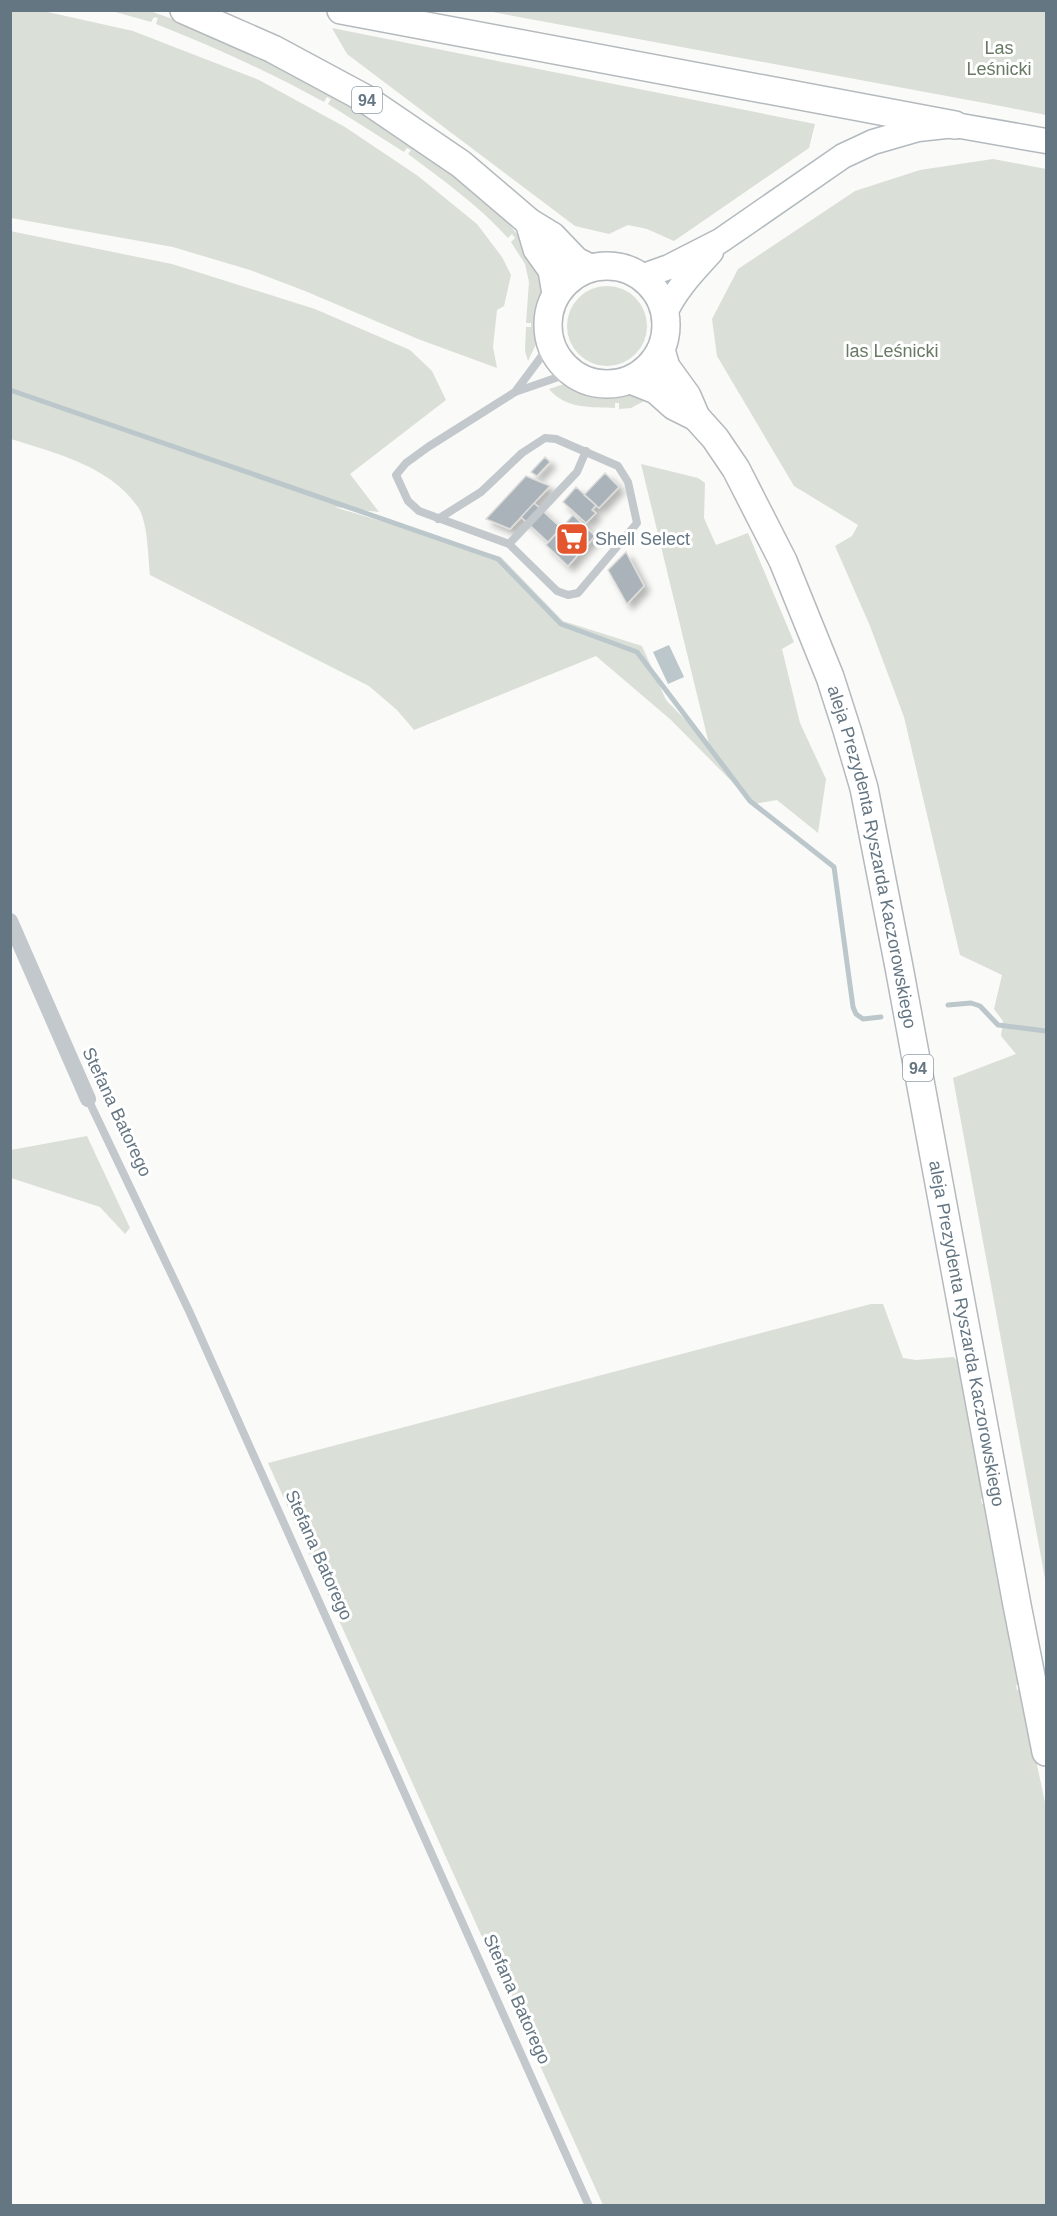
<svg xmlns="http://www.w3.org/2000/svg" width="1057" height="2216" viewBox="0 0 1057 2216" font-family="Arial,sans-serif">
	<style>
		.green { fill: #dadfd7 }
		.water { fill: #bbc7cb }
		.lines { fill: none; stroke-linecap: round; stroke-linejoin: round }
		.stream { stroke: #bbc7cb; stroke-width: 5 }
		.building { fill: #aab3b9; stroke: #dcdcda; stroke-width: 1.5; filter: url(#shadow) }
		.secondary-casing { stroke: #b3babf; stroke-width: 27 }
		.primary-casing { stroke: #b5babe; stroke-width: 30 }
		.service { stroke: #c3c8cc; stroke-width: 8 }
		.minor { stroke: #c3c8cc; stroke-width: 16 }
		.secondary { stroke: #fff; stroke-width: 24 }
		.primary { stroke: #fff; stroke-width: 27 }
		.labels { text-anchor: middle; dominant-baseline: central; stroke-width: 6; stroke-linejoin: round; paint-order: stroke }
		.shield { fill: #fff; stroke: #939fa8; stroke-width: 1.5 }
		.shield-label { font-size: 16px; font-weight: bold; fill: #657683 }
		.park-label { font-size: 18px; fill: #687a64; stroke: #fff }
		.poi-label { font-size: 18px; fill: #657683; stroke: #fff; text-anchor: start }
		.street-label { font-size: 18px; fill: #657683; stroke: #fff }
	</style>
	<defs>
		<filter id="shadow"><feDropShadow dx="5.5" dy="5.5" stdDeviation="3" flood-color="#0004"/></filter>
	</defs>
	<rect width="100%" height="100%" fill="#fafaf8"/>
	<!-- green -->
	<path class="green" d="M10,11H43L133,31L259,80L345,127L418,176L477,224L502,257L511,275L504,306L497,310L493,347L497,368L418,339L305,291L250,270L173,247L11,218Z
		M112,11H150L206,31L276,63L338,97L438,162L503,216L537,260L545,291L537,322V342L528,361L525,351L526,327H531V323H526L529,282L525,264L511,242L515,238L512,234L508,238C478,205 443,180 408,154L411,150L407,148L404,152L328,104L331,99L327,97L324,102C270,72 214,47 156,24L158,18L154,17L151,22Z
		M487,11H1046V115L1006,107Z
		M332,28L815,124L809,148L674,241L647,229L628,225L609,234L575,226L347,54Z
		M993,159L1046,169V1584L953,1078L1016,1054L1001,1036L1003,1021L994,1009L1002,975L960,955L904,717L870,626L835,546L852,536L858,525L794,486L717,356L712,319L738,269L855,191L920,170Z
		M10,231L172,264L315,309L410,350L432,371L446,400L350,474L379,512L334,507L501,557L563,621L642,646L666,700L709,744L641,464L698,478L705,483L704,518L716,545L748,533L794,642L782,649L800,723L826,779L818,833L777,800L754,804L671,720L596,656L414,730L397,710L369,686L150,575C148,557 148,522 138,507C110,466 55,453 11,439Z
		M567 326a40 40 0 1 1 80 0a40 40 0 1 1-80 0Z
		M564,384C577,387 588,395 601,395C621,396 629,391 650,398L631,408L619,409V403H615V408C591,407 565,409 549,389Z
		M87,1136L130,1228L125,1234L100,1207L11,1178V1150Z
		M871,1304H883L903,1358L916,1360L954,1357L960,1365L985,1498L981,1499L982,1504H986L1020,1685H1016L1017,1690H1021L1046,1807V2205H603L268,1463Z"/>
	<!-- water -->
	<path class="water" d="M669,645L684,677L668,684L653,652Z"/>
	<g class="lines">
		<!-- stream -->
		<path class="stream" d="M10,390L498,559L561,624L637,652L750,801L834,867L853,1007L856,1014L863,1019L881,1017
			M948,1005L971,1003L980,1006L998,1025L1046,1031"/>
	</g>
	<!-- building -->
	<path class="building" d="M545,457L550,462L537,476L531,472Z
		M605,473L619,487L599,508L584,495Z
		M526,476L550,486L510,529L486,519Z
		M576,487L596,505L592,510L596,513L586,523L563,502Z
		M534,503L561,528L548,542L521,517Z
		M573,515L595,536L568,566L546,545Z
		M626,552L644,586L627,604L608,570Z"/>
	<g class="lines">
		<defs>
			<path id="secondary" d="M641,277L669,267L720,241L843,156L873,142L918,129L955,125L1046,141
				M665,313C676,289 693,272 711,252"/>
			<g id="primary">
				<path d="M184,10L273,49L364,98L461,164L529,222L552,236L576,261L590,268"/>
				<path d="M341,10L955,125"/>
				<path d="M529,222L537,249L552,270L556,294"/>
				<circle cx="607" cy="325" r="59"/>
				<path d="M661,350L666,367L687,396L696,417"/>
				<path id="s1" d="M631,380L656,390L674,406L696,417L715,438L736,469L783,561L830,677L847,730L864,788L899,967L1017,1605L1046,1752"/>
			</g>
		</defs>
		<!-- secondary casing -->
		<use href="#secondary" class="secondary-casing"/>
		<!-- primary casing -->
		<use href="#primary" class="primary-casing"/>
		<!-- service -->
		<path class="service" d="M515,392L550,345
			M438,519L481,492L522,453L545,438L556,439L618,466L628,482L637,523L578,593L568,595L557,591L509,544L419,511L408,501L396,475L406,463L428,447L515,392L570,373
			M509,544L577,472L586,451
			M88,1099L190,1313L589,2206"/>
		<!-- minor -->
		<path class="minor" d="M10,921L88,1099"/>
		<!-- secondary -->
		<use href="#secondary" class="secondary"/>
		<!-- primary -->
		<use href="#primary" class="primary"/>
	</g>
	<!-- icons -->
	<defs>
		<symbol id="supermarket-square" viewBox="-11 -11 22 22"><rect x="-9" y="-9" width="18" height="18" rx="4" fill="#e4572e" stroke="#fff"/><path d="M-6-5.5h2.5l.6 2H6L4.5 2H-2.5L-4.4-4H-6ZM-1.5 3.2a1.3 1.3 0 1 0 .1 0ZM3 3.2a1.3 1.3 0 1 0 .1 0Z" fill="#fff"/></symbol>
	</defs>
	<g fill-rule="evenodd">
		<use href="#supermarket-square" x="553" y="520" width="38" height="38"/>
	</g>
	<g class="labels">
		<!-- shield labels -->
		<g class="shield">
			<rect x="352" y="87" width="30" height="26" rx="4.5"/>
			<rect x="903" y="1055" width="30" height="26" rx="4.5"/>
		</g>
		<g class="shield-label">
			<text x="367" y="100">94</text>
			<text x="918" y="1068">94</text>
		</g>
		<!-- park labels -->
		<g class="park-label">
			<text x="999" y="48">Las<tspan x="999" dy="21">Leśnicki</tspan></text>
			<text x="892" y="351">las Leśnicki</text>
		</g>
		<!-- poi labels -->
		<g class="poi-label">
			<text x="595" y="539">Shell Select</text>
		</g>
		<!-- street labels -->
		<g class="street-label">
			<text stroke="none"><textPath href="#s1" startOffset="555">aleja Prezydenta Ryszarda Kaczorowskiego</textPath></text>
			<text transform="translate(117 1112) rotate(65)">Stefana Batorego</text>
			<text stroke="none"><textPath href="#s1" startOffset="1041">aleja Prezydenta Ryszarda Kaczorowskiego</textPath></text>
			<text transform="translate(319 1555) rotate(66)">Stefana Batorego</text>
			<text transform="translate(517 1999) rotate(66)">Stefana Batorego</text>
		</g>
	</g>
	<!-- border -->
	<rect width="1057" height="2216" fill="none" stroke="#657683" stroke-width="24"/>
</svg>
